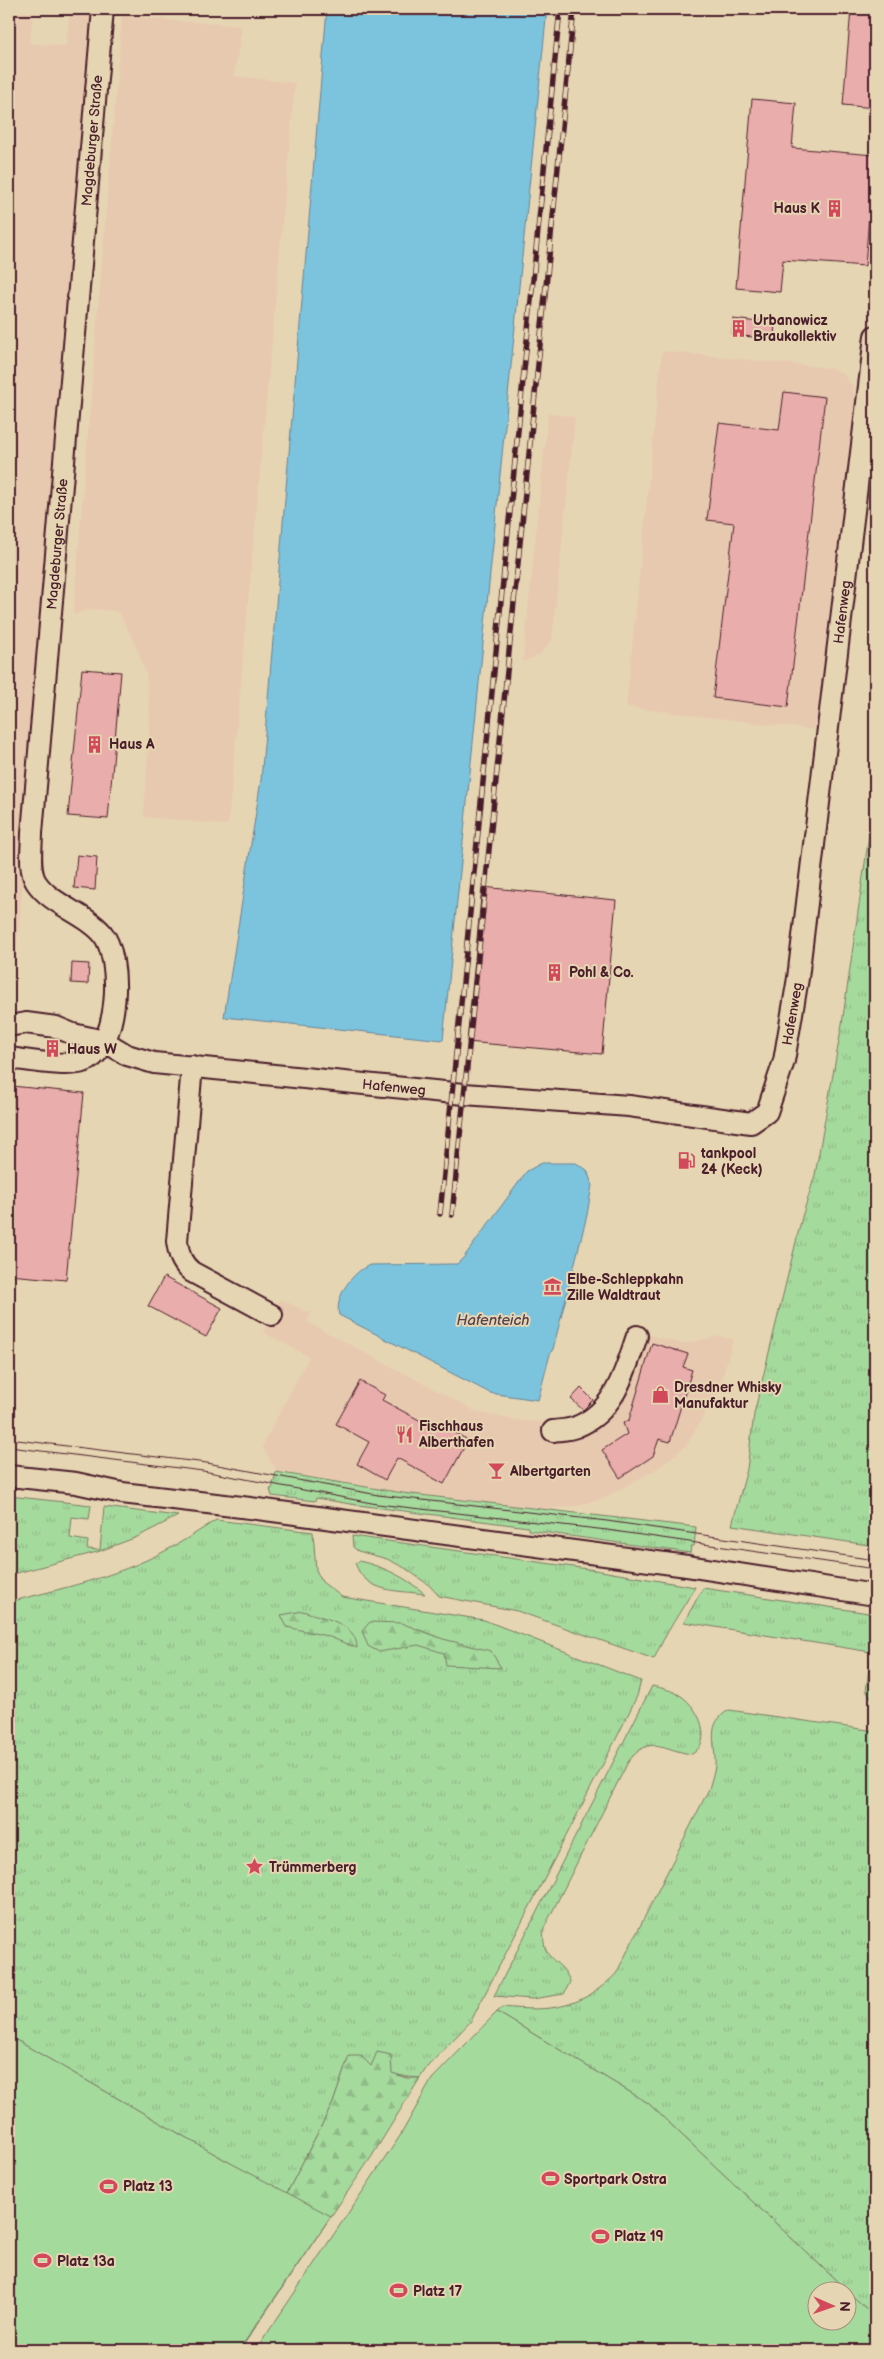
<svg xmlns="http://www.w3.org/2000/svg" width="884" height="2359" viewBox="0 0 884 2359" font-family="'Balsamiq Sans',sans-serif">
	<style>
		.built { fill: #e7c9b0 }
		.grass { fill: url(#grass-tufts); stroke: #787c64 }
		.forest { fill: url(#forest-firs); stroke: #787c64 }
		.garden { fill: #a5da9d; stroke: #787c64; fill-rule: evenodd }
		.water { fill: #7cc4dd; stroke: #688296 }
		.building { fill: #e9adab; stroke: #4a1f2b }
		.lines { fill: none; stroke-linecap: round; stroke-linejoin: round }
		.street-casing { stroke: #4a1f2b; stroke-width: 24 }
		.street { stroke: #e6d5b2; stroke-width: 20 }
		.tram { stroke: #4a1f2b; stroke-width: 1 }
		.rail-casing { stroke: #4a1f2b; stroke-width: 5.5 }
		.rail { stroke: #e6d5b2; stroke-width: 4; stroke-dasharray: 11; stroke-linecap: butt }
		.labels { text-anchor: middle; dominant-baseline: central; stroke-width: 4; stroke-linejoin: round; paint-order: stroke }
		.street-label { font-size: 14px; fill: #4a1f2b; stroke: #e6d5b2 }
		.poi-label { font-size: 14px; font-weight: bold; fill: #4a1f2b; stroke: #e6d5b2; text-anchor: start }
		.water-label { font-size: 15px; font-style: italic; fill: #54404f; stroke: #e6d5b2 }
	</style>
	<defs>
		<pattern id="grass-tufts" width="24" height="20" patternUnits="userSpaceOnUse" patternTransform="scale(1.25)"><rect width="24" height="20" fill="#a5da9d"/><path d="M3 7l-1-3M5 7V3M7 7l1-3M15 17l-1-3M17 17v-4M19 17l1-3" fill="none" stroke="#90bb87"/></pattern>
		<pattern id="forest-firs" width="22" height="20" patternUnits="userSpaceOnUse" patternTransform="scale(1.25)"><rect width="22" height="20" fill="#a5da9d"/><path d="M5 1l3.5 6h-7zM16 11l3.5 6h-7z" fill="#90bb87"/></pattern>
	</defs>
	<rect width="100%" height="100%" fill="#e6d5b2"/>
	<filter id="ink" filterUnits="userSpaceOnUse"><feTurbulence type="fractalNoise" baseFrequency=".02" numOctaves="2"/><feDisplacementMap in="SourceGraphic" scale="10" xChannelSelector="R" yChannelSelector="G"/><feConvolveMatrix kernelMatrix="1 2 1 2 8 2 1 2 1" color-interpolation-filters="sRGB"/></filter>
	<g filter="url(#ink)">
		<!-- built -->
		<path class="built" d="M9,9H33L30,43L66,46L70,9H100L18,868L23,884L13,989L9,992Z
			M122,16L242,26L234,76L295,83L228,825L144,817L150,714L146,674L133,639L120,615L114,611L90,609L73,615Z
			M662,351L830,368L842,373L852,385L855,399L815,730L626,707Z
			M548,413L575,417L552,640L539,655L523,661Z
			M280,1299L307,1312L312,1311L307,1322L477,1412L514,1420L554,1423V1443L577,1437L590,1431L613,1415L628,1390L646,1334L683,1344L719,1336L733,1340L719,1390L686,1446L655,1470L606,1497L577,1506L547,1509L403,1492L277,1471L262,1446L309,1357L263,1332Z"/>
		<!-- grass -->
		<path class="grass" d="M875,793V1546L732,1525L747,1469L754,1414L802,1217L815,1175L842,1024Z
			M276,1472L403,1493L696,1527L694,1546H691L690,1553L528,1530V1527L350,1504L316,1498L315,1501L272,1496L270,1489H272Z
			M9,1496L91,1505L89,1519L72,1517L70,1538L88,1541L87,1549L100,1550L104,1507L178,1516L137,1537L97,1552L9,1575Z
			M216,1520L313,1532L316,1570L322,1582L342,1597L484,1620L641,1681L637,1696L618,1735L471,2021L427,2067L420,2078C395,2077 371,2067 349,2056L333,2103L286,2195L9,2036V1602C60,1589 116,1577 163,1552C181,1543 199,1531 216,1520Z
			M352,1536L595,1570L695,1587C681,1611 665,1634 654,1659L517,1611L439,1596L430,1586L405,1568L387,1559L358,1551L353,1547Z
			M359,1561C385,1567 405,1577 425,1594C398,1590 366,1594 355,1563Z
			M703,1588L875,1614V1702L866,1691L871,1652L684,1622Z
			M652,1686C662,1688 672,1690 681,1696C699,1708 714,1741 692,1754C664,1751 651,1732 628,1762L544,1928C540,1964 562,1957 570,1982L564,1994L532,1999L494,1996Z
			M729,1710L875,1731V2317L648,2103L497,2012L503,2007C551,2012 580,2009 616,1974L709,1789C711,1781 714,1773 715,1766C716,1742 705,1724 729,1710Z"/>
		<!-- forest -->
		<path class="forest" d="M303,1611C323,1618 357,1623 357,1648L327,1636L287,1627L281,1615Z
			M370,1622L401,1623L443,1639L491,1651L501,1668L446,1665L444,1653L418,1645L379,1652L368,1646L362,1631Z
			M377,2052L391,2055L392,2073L406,2078H420L372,2156L240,2350H190L286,2195L333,2103L349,2056H361L371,2066Z"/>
		<!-- garden -->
		<path class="garden" d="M497,2012L648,2103L875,2317V2350H256L400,2136L432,2079ZM816,2292H846V2322H816Z
			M9,2036L225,2160L331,2216L239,2350H9Z"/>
		<!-- water -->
		<path class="water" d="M327,9H547L443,1040L224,1017L261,780Z
			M542,1163H576L587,1170L592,1185L587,1215L553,1349L550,1354L538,1400L490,1393L339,1315C334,1297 353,1271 370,1265L457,1264L464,1257L527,1171Z"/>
		<!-- building -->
		<path class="building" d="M851,9H875V108L843,105Z
			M752,99L796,103L792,148L874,155L865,266L783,260L780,292L736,288Z
			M733,319L758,322V320L775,321L774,339L732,335Z
			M784,392L825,397L788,707L713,698L734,523L707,520L719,423L779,430Z
			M82,669L121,672L108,819L68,816Z
			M77,855L97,857L95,890L74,888Z
			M482,887L616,900L602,1054L467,1042Z
			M72,963L89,964L88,984L71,983Z
			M11,1086L84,1093L66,1280L9,1275V1106Z
			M164,1277L222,1308L206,1337L148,1306Z
			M652,1343L688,1354L683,1367L692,1370L670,1442L659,1439L653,1456L620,1478L602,1450L627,1434L623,1423L629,1420Z
			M360,1381L385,1395L382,1400L434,1428L436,1423L468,1440L444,1484L397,1458L385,1480L357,1464L369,1442L336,1424Z
			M581,1388L593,1400L583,1410L571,1399Z"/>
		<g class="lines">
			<defs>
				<g id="street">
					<path id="s1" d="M9,1026L26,1023L56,1027L73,1034L104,1041L127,1055L154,1063L464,1094L629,1106L751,1123L767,1112L784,1061L798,978L875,336"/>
					<path id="s2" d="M9,1058C28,1060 72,1069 88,1060C119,1044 123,958 102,933C85,913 51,905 36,882C28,869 32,847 32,833L103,9"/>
					<path d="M192,1066L177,1241C179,1255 181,1263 192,1272L272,1315"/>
					<path d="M553,1431C560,1430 569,1430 576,1427C615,1412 625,1371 637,1336"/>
					<path d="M9,1476L76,1483L122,1493L250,1508L687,1566L875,1595"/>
				</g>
			</defs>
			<!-- street casing -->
			<use href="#street" class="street-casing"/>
			<!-- street -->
			<use href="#street" class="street"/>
			<!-- tram -->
			<path class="tram" d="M9,1439L207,1463L378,1495L607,1521L875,1560
				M9,1447L203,1471L377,1504L607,1530L875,1569"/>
			<defs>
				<path id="rail" d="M440,1214L560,9
					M452,1215L574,9"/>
			</defs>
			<!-- rail casing -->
			<use href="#rail" class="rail-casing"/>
			<!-- rail -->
			<use href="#rail" class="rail"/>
		</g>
	</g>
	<!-- icons -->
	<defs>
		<symbol id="building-bare" viewBox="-9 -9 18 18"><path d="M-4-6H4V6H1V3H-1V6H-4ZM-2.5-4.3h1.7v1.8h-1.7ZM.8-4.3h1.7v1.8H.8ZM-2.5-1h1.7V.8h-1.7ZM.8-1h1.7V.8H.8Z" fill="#d1495b" stroke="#e6d5b2" stroke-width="2.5" paint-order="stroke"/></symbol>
		<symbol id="fuel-bare" viewBox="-9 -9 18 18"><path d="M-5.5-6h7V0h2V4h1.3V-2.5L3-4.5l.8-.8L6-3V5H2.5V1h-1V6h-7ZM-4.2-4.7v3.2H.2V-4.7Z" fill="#d1495b" stroke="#e6d5b2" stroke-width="2.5" paint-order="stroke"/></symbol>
		<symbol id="museum-bare" viewBox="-9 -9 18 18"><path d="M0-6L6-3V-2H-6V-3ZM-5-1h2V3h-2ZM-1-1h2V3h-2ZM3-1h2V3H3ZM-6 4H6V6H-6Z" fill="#d1495b" stroke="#e6d5b2" stroke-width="2.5" paint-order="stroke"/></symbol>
		<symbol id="shop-bare" viewBox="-9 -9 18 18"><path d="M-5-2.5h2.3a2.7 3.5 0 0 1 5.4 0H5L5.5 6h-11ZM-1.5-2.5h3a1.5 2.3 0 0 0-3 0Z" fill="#d1495b" stroke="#e6d5b2" stroke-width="2.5" paint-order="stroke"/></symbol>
		<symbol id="restaurant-bare" viewBox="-9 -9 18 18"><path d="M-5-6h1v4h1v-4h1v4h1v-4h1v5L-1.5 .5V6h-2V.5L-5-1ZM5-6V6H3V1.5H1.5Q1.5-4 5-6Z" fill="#d1495b" stroke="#e6d5b2" stroke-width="2.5" paint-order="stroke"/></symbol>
		<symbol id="bar-bare" viewBox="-9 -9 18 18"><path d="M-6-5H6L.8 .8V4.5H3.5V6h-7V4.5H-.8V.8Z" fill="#d1495b" stroke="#e6d5b2" stroke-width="2.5" paint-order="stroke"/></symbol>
		<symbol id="sight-bare" viewBox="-9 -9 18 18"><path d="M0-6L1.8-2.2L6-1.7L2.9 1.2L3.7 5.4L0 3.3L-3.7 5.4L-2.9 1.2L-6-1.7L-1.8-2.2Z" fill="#d1495b" stroke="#e6d5b2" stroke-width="2.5" paint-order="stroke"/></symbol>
		<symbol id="stadium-bare" viewBox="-9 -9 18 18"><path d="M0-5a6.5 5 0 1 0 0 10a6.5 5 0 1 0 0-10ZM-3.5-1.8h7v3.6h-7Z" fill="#d1495b" stroke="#e6d5b2" stroke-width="2.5" paint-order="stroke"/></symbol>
	</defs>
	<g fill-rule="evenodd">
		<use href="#building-bare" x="822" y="196" width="25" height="25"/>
		<use href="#building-bare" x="726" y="316" width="25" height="25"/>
		<use href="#building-bare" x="82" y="732" width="25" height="25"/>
		<use href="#building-bare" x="542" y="960" width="25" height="25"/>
		<use href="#building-bare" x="40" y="1036" width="25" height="25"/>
		<use href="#fuel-bare" x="674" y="1148" width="25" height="25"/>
		<use href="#museum-bare" x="540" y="1274" width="25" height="25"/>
		<use href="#shop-bare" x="648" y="1382" width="25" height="25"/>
		<use href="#restaurant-bare" x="392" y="1422" width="25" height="25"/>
		<use href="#bar-bare" x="484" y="1458" width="25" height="25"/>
		<use href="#sight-bare" x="242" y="1854" width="25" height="25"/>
		<use href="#stadium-bare" x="538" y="2166" width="25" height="25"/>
		<use href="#stadium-bare" x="96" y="2174" width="25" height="25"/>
		<use href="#stadium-bare" x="588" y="2224" width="25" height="25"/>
		<use href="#stadium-bare" x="30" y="2248" width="25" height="25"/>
		<use href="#stadium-bare" x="386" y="2278" width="25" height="25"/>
	</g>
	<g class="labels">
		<!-- street labels -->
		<g class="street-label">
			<text stroke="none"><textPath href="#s2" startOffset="1046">Magdeburger Straße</textPath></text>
			<text stroke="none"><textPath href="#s2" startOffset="641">Magdeburger Straße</textPath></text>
			<text stroke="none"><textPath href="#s1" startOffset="1279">Hafenweg</textPath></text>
			<text stroke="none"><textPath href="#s1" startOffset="874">Hafenweg</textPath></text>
			<text stroke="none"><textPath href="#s1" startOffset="394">Hafenweg</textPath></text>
		</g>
		<!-- poi labels -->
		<g class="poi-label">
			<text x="820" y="208" text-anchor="end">Haus K</text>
			<text x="753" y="320">Urbanowicz<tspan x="753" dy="16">Braukollektiv</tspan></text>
			<text x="109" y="744">Haus A</text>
			<text x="569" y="972">Pohl &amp; Co.</text>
			<text x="67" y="1049">Haus W</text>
			<text x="701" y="1153">tankpool<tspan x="701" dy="16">24 (Keck)</tspan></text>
			<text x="567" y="1279">Elbe-Schleppkahn<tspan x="567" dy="16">Zille Waldtraut</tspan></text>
			<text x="674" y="1387">Dresdner Whisky<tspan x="674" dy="16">Manufaktur</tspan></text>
			<text x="419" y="1426">Fischhaus<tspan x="419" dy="16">Alberthafen</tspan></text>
			<text x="510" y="1471">Albertgarten</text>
			<text x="269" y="1867">Trümmerberg</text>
			<text x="564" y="2179">Sportpark Ostra</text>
			<text x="123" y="2186">Platz 13</text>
			<text x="614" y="2236">Platz 19</text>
			<text x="57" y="2261">Platz 13a</text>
			<text x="413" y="2291">Platz 17</text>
		</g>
		<!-- water labels -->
		<g class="water-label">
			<text x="493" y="1320">Hafenteich</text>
		</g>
	</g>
	<!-- margin -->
	<rect width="884" height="2359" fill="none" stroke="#e6d5b2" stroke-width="30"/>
	<rect x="15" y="15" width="854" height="2329" fill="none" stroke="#4a1f2b" stroke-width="2" filter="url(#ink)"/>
	<!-- north arrow -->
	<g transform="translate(832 2306) rotate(92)"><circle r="24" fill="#e6d5b2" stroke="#a88c7c"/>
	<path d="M0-4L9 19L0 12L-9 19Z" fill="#d1495b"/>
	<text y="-8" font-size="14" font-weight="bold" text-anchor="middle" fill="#4a1f2b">N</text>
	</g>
</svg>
